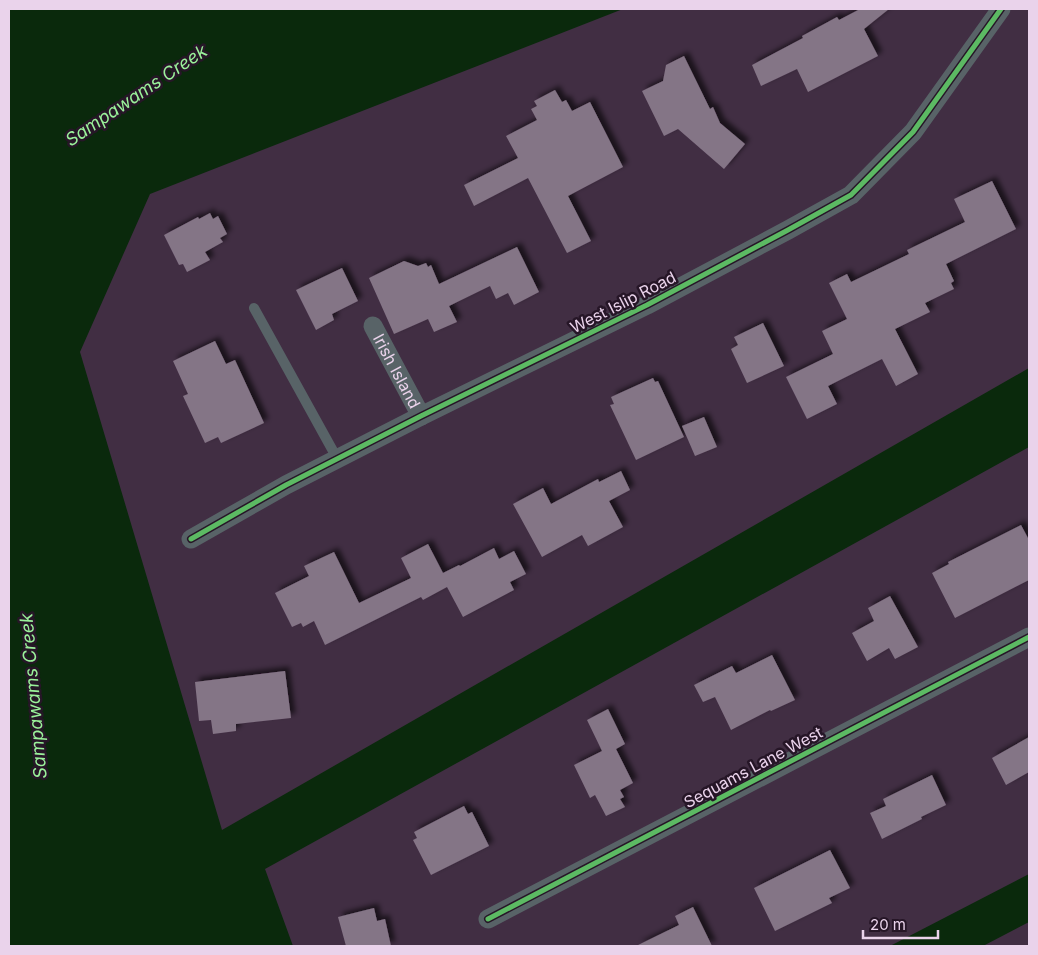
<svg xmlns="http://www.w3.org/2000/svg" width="1038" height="955" viewBox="0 0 1038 955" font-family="Inter,sans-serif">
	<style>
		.water { fill: #0a290c }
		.building { fill: #847486; filter: url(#shadow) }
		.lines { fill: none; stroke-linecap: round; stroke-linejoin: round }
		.lane { stroke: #586367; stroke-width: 10 }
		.street { stroke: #586367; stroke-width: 19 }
		.cycleway-casing { stroke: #261627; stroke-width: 8 }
		.cycleway { stroke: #5cba63; stroke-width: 5 }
		.labels { text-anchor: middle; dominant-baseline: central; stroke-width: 5; stroke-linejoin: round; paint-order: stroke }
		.street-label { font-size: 16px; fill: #ead3eb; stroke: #261627 }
		.water-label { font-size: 18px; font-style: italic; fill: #9af19a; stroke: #261627 }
	</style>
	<defs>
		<filter id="shadow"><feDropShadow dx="4.5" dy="-4.5" stdDeviation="2.5" flood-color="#0009"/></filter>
	</defs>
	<rect width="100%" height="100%" fill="#412e43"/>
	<!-- water -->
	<path class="water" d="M9,9H623L150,194L80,352L222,830L1029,368V447L265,869L293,946H9Z
		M1029,874V922L983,946H890Z"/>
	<!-- building -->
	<path class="building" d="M860,9H889L864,29L878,56L808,92L797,69L761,86L752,65L803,38L802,36L837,17L839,20Z
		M684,56L710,109L713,107L720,123L745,144L724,169L678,129L664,136L642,91L663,81L666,65Z
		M555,90L562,102L566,100L572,111L590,102L623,167L568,196L591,241L567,253L528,178L474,206L464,185L518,158L506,136L537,120L531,109L537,106L534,101Z
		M992,181L1016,229L946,264L954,281L951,283L954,289L925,303L930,312L895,329L918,374L896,386L882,359L828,386L837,404L807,419L786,377L833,354L822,331L847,319L829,283L847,274L851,282L909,254L907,250L965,222L954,199Z
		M210,213L213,219L218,216L227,234L220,238L223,242L205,252L210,260L187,272L183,264L179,265L164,235L198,217L199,219Z
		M517,247L539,292L514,305L508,293L496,299L490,286L449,306L457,322L434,332L428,319L394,334L369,278L404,261L418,266L426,263L428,267L431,265L439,284Z
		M342,268L358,301L332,314L334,320L316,330L296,290Z
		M763,323L784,366L747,383L731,349L738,345L734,337Z
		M215,341L226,364L235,360L264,423L221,443L218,437L205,443L183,396L188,394L173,361Z
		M653,378L655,382L658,381L684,437L636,460L610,405L614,404L611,397Z
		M704,417L717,447L695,456L682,426Z
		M621,471L630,490L609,501L623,527L588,546L582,535L542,557L513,504L543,488L551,504L598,479L599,482Z
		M1021,525L1029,540V580L955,618L932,573L949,564L948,562Z
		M428,544L443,573L459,565L460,566L494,548L499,559L514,551L526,574L510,582L514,590L463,617L447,587L423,600L421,597L325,645L314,621L303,627L301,623L292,627L275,593L309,576L304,566L334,552L359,603L411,578L401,558Z
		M890,596L918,647L895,659L889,648L867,661L852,633L874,621L868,608Z
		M772,655L795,700L771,711L770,710L731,730L715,697L703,702L694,685L732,666L736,673Z
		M285,671L291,718L236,724V731L213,734L211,720L199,721L195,682Z
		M608,709L625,744L616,749L633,783L620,790L624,797L620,799L625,807L606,816L595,795L590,798L574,765L602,751L587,720Z
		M1029,737V772L1006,785L992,758Z
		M932,775L946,805L921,817L922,819L882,839L870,813L886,806L883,799Z
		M464,806L468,814L472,812L489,846L431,875L413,840L417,838L414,832Z
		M830,850L850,888L829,898L832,903L775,931L754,888Z
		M693,907L712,946H636L679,925L675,916Z
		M374,908L377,921L385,919L391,946H346L338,917Z"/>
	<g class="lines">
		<!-- lane -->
		<path class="lane" d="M254,308L338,460"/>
		<!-- street -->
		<g class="street">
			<path id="s1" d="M373,326L421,416"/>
			<path d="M191,539L286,485L421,416L647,305L788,230L851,195L913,132L1001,9"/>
			<path d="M488,919L1029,637"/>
		</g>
		<defs>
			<path id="cycleway" d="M191,539L286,485L421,416L647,305L788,230L851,195L913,132L1001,9
				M488,919L1029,637"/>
		</defs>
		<!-- cycleway casing -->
		<use href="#cycleway" class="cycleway-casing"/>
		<!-- cycleway -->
		<use href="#cycleway" class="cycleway"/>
	</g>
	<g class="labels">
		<!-- street labels -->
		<g class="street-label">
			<text transform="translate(623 302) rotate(-27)">West Islip Road</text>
			<text stroke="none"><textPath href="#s1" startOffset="51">Irish Island</textPath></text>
			<text transform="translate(753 767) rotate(-28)">Sequams Lane West</text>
		</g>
		<!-- water labels -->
		<g class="water-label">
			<text transform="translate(136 95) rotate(-34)">Sampawams Creek</text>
			<text transform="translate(33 696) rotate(-95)">Sampawams Creek</text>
		</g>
	</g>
	<!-- border -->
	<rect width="1038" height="955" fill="none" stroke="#ead3eb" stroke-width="20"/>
	<!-- scale -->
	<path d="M863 930v8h75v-8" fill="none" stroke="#ead3eb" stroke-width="2.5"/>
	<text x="870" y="930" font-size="15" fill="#ead3eb" stroke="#261627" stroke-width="4" paint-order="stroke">20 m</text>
</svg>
